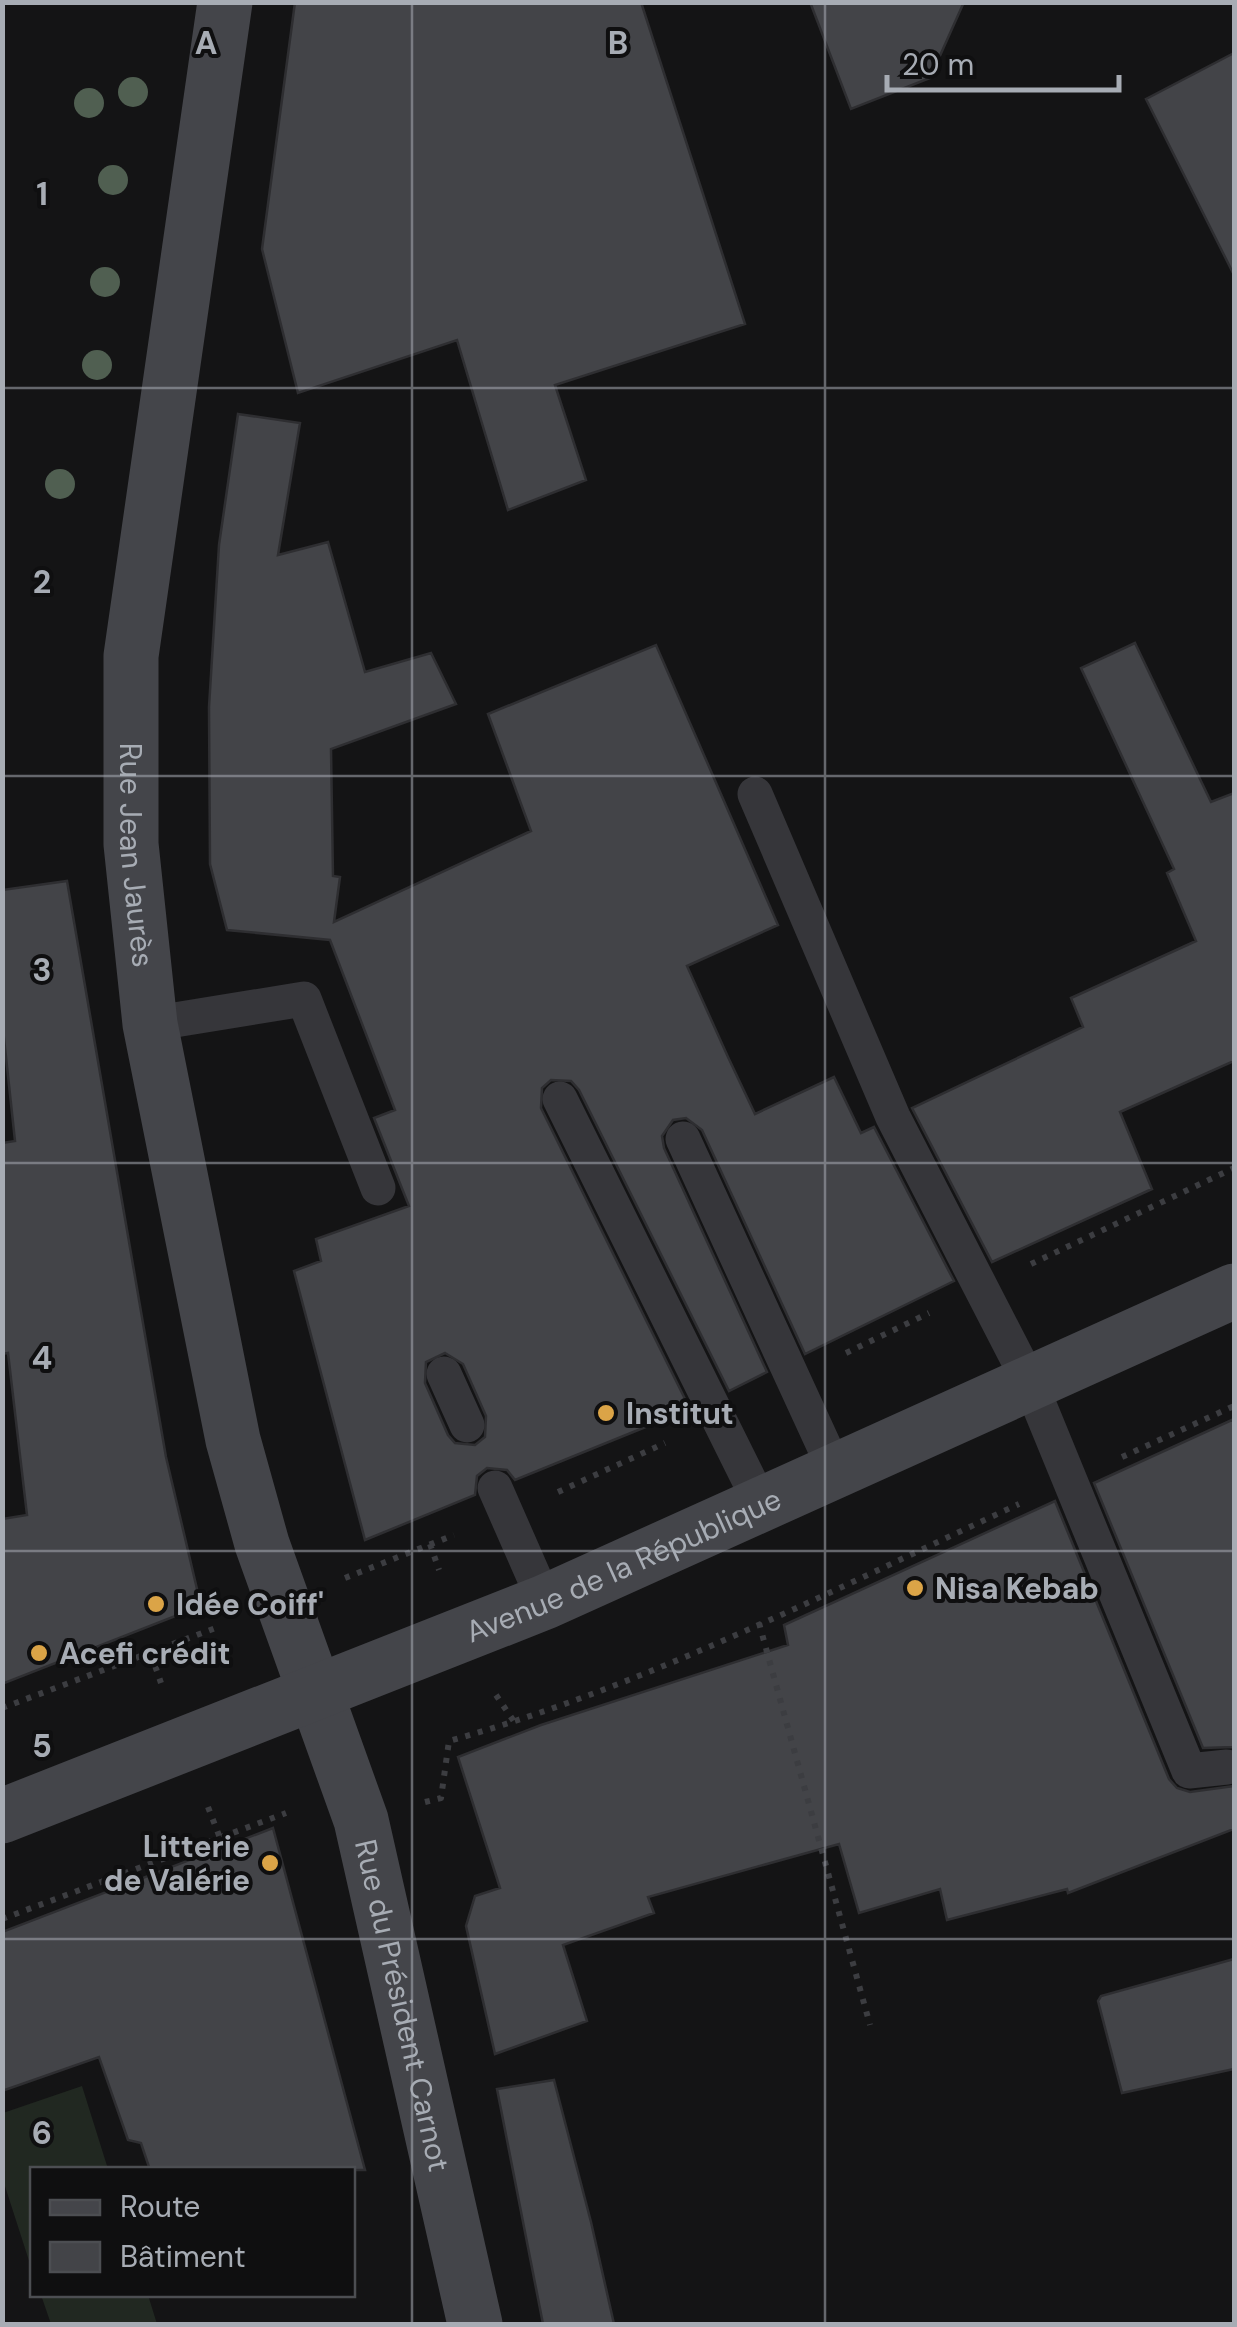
<svg xmlns="http://www.w3.org/2000/svg" width="1237" height="2327" viewBox="0 0 1237 2327" font-family="'DM Sans',sans-serif">
	<style>
		.green { fill: #212821 }
		.building { fill: #434448; stroke: #2e2e31; stroke-width: 2.5; fill-rule: evenodd }
		.lines { fill: none; stroke-linecap: round; stroke-linejoin: round }
		.path { stroke: #3c3d41; stroke-width: 6; stroke-dasharray: 5 8; stroke-linecap: butt }
		.lane { stroke: #36363a; stroke-width: 35 }
		.secondary { stroke: #44454a; stroke-width: 55 }
		.tree { fill: #505f51 }
		.grid { fill: none; stroke: #a7acb4; stroke-width: 2.5; stroke-opacity: 0.55 }
		.poi-dot { fill: #dba447; stroke: #0f0f10; stroke-width: 4 }
		.labels { text-anchor: middle; dominant-baseline: central; stroke-width: 8; stroke-linejoin: round; paint-order: stroke }
		.street-label { font-size: 30px; fill: #a7acb4; stroke: #0f0f10 }
		.poi-label { font-size: 30px; font-weight: bold; fill: #a7acb4; stroke: #0f0f10; text-anchor: start }
		.grid-label { font-size: 32px; text-anchor: middle; font-weight: bold; fill: #a7acb4; stroke: #0f0f10; stroke-width: 8; stroke-linejoin: round; paint-order: stroke }
	</style>
	<rect width="100%" height="100%" fill="#141415"/>
	<!-- green -->
	<path class="green" d="M82,2086L108,2169L32,2170V2270L3,2180V2113Z
		M41,2295H148L157,2324H51Z"/>
	<!-- building -->
	<path class="building" d="M295,2H641L745,324L555,385L586,480L508,510L457,340L298,393L262,249Z
		M810,2H964L930,78L851,109Z
		M1234,53V275L1146,99Z
		M238,414L300,423L278,555L328,542L365,672L431,653L456,704L331,749L333,876L340,877L334,922L531,831L488,714L656,645L778,925L687,966L728,1057L755,1114L834,1077L861,1133L874,1127L954,1281L805,1354L702,1130L686,1118L673,1120L662,1136L664,1148L767,1372L729,1391L579,1090L571,1081L551,1080L542,1088L541,1108L690,1409L515,1480L507,1470L487,1468L477,1476L475,1495L365,1540L294,1271L321,1261L316,1239L409,1206L374,1118L395,1110L330,940L227,930L210,864L209,707L219,545ZM445,1353L463,1364L486,1416L485,1437L475,1445L455,1443L448,1435L425,1383L426,1362Z
		M1135,643L1211,802L1234,793V1061L1120,1112L1152,1189L992,1262L912,1108L1083,1027L1071,998L1196,941L1167,873L1174,869L1081,668Z
		M67,881L166,1457L201,1606L2,1684V1519L27,1515L8,1353L2,1354V1143L15,1141L2,1020V890Z
		M1234,1419V1747L1203,1748L1094,1483Z
		M1055,1501L1169,1779L1177,1788L1190,1792L1234,1786V1829L1068,1893L1067,1889L947,1920L940,1889L859,1913L839,1844L648,1897L654,1913L563,1945L587,2021L495,2054L466,1926L475,1896L500,1888L458,1757L541,1725L788,1645L784,1625Z
		M273,1828L365,2170H150L141,2143L128,2140L99,2057L2,2091V1932Z
		M1234,1959V2069L1122,2093L1098,2001L1101,1996Z
		M554,2080L591,2222L614,2324H543L497,2089Z"/>
	<g class="lines">
		<!-- path -->
		<path class="path" d="M1031,1264L1234,1168
			M846,1353L929,1313
			M1122,1457L1234,1406
			M558,1492L665,1443
			M430,1544L439,1570
			M345,1578L454,1535
			M759,1623L870,2025
			M151,1654L161,1683
			M496,1695L515,1723
			M2,1708L221,1626
			M425,1802L441,1798L449,1741C646,1686 833,1590 1019,1504
			M208,1807L220,1838
			M2,1919L286,1813"/>
		<!-- lane -->
		<path class="lane" d="M755,794L893,1117L1030,1383L1189,1771L1227,1767
			M150,1024L304,999L378,1188
			M560,1099L761,1504
			M683,1139L835,1470
			M444,1374L467,1425
			M495,1488L545,1602"/>
		<!-- secondary -->
		<g class="secondary">
			<path id="s1" d="M225,2L131,656V844L150,1024L233,1440L262,1544L361,1820L475,2324"/>
			<path id="s2" d="M2,1816L545,1602L1234,1291"/>
		</g>
	</g>
	<!-- trees -->
	<g class="tree">
		<circle cx="133" cy="92" r="15"/>
		<circle cx="89" cy="103" r="15"/>
		<circle cx="113" cy="180" r="15"/>
		<circle cx="105" cy="282" r="15"/>
		<circle cx="97" cy="365" r="15"/>
		<circle cx="60" cy="484" r="15"/>
	</g>
	<!-- grid -->
	<path class="grid" d="M412,2V2324M825,2V2324M2,388H1234M2,776H1234M2,1163H1234M2,1551H1234M2,1939H1234"/>
	<!-- markers -->
	<g class="poi-dot">
		<circle cx="606" cy="1413" r="10"/>
		<circle cx="915" cy="1588" r="10"/>
		<circle cx="156" cy="1604" r="10"/>
		<circle cx="39" cy="1653" r="10"/>
		<circle cx="270" cy="1863" r="10"/>
	</g>
	<g class="labels">
		<!-- street labels -->
		<g class="street-label">
			<text stroke="none"><textPath href="#s1" startOffset="860">Rue Jean Jaurès</textPath></text>
			<text stroke="none"><textPath href="#s2" startOffset="670">Avenue de la République</textPath></text>
			<text stroke="none"><textPath href="#s1" startOffset="2045">Rue du Président Carnot</textPath></text>
		</g>
		<!-- poi labels -->
		<g class="poi-label">
			<text x="626" y="1413">Institut</text>
			<text x="935" y="1588">Nisa Kebab</text>
			<text x="176" y="1604">Idée Coiff'</text>
			<text x="59" y="1653">Acefi crédit</text>
			<text x="250" y="1846" text-anchor="end">Litterie<tspan x="250" dy="34">de Valérie</tspan></text>
		</g>
	</g>
	<g class="grid-label">
		<text x="206" y="54">A</text>
		<text x="618" y="54">B</text>
		<text x="42" y="205">1</text>
		<text x="42" y="593">2</text>
		<text x="42" y="981">3</text>
		<text x="42" y="1369">4</text>
		<text x="42" y="1757">5</text>
		<text x="42" y="2144">6</text>
	</g>
	<!-- border -->
	<rect width="1237" height="2327" fill="none" stroke="#a7acb4" stroke-width="10"/>
	<!-- legend -->
	<rect x="30" y="2167" width="325" height="130" fill="#0f0f10" stroke="#4c4e52" stroke-width="2.5"/>
	<rect x="50" y="2200" width="50" height="15" fill="#44454a" stroke="#4c4e52" stroke-width="2.5"/>
	<text x="120" y="2217" font-size="30" fill="#a7acb4">Route</text>
	<rect x="50" y="2242" width="50" height="30" fill="#434448" stroke="#4c4e52" stroke-width="2.5"/>
	<text x="120" y="2267" font-size="30" fill="#a7acb4">Bâtiment</text>
	<!-- scale -->
	<path d="M887 75v15h232v-15" fill="none" stroke="#a7acb4" stroke-width="5"/>
	<text x="902" y="75" font-size="30" fill="#a7acb4" stroke="#0f0f10" stroke-width="8" paint-order="stroke">20 m</text>
</svg>
